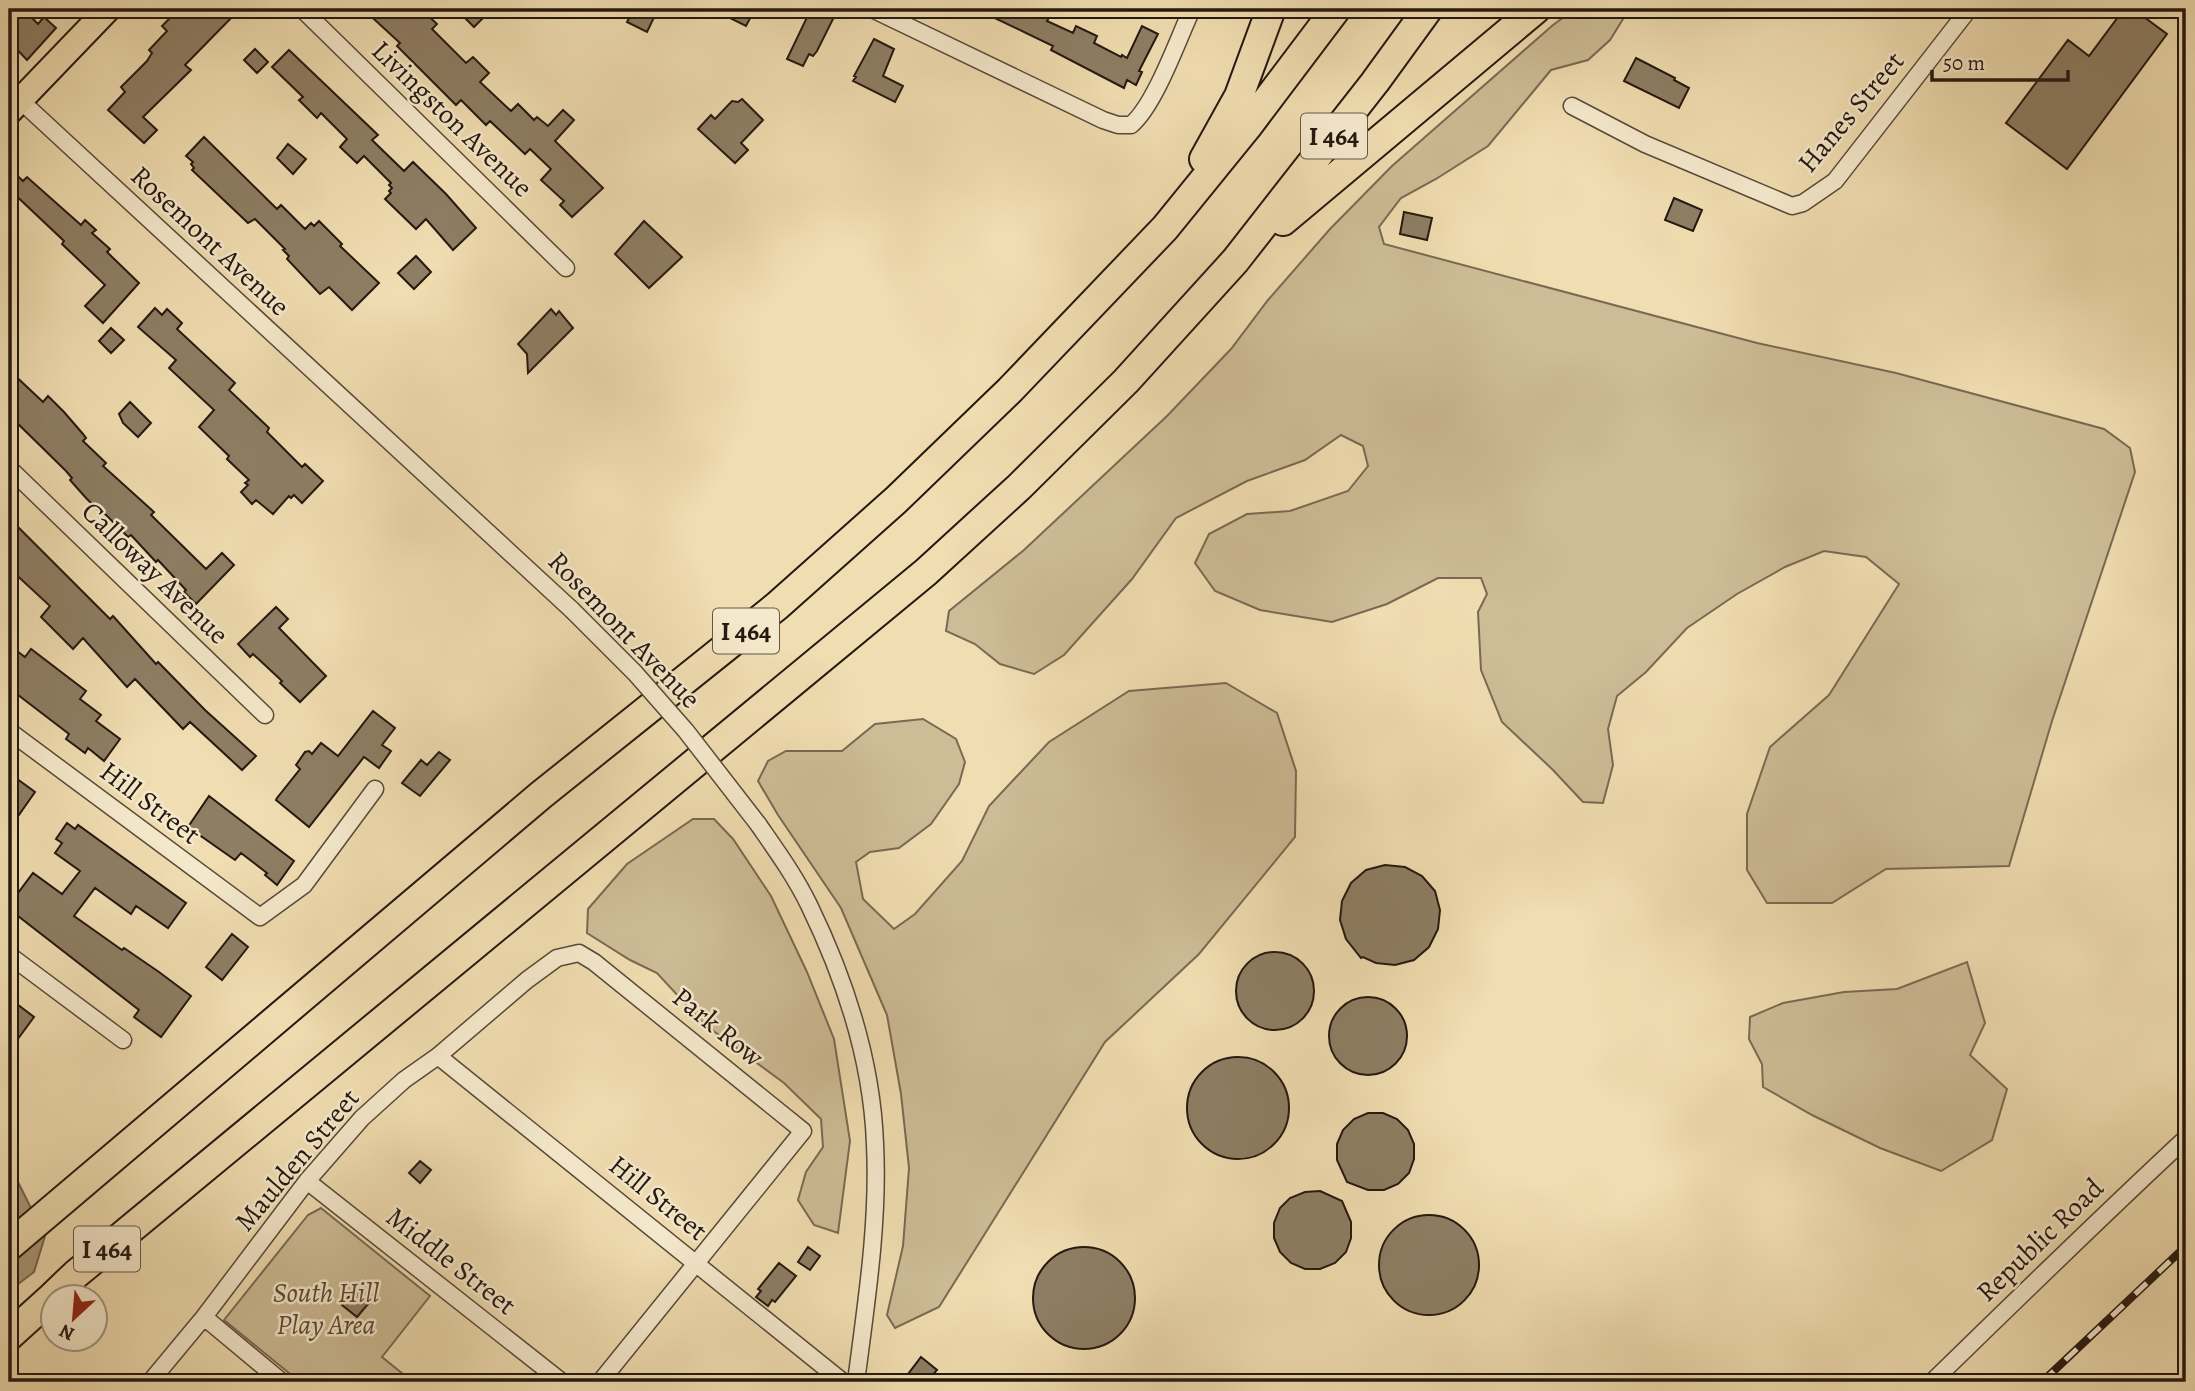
<svg xmlns="http://www.w3.org/2000/svg" width="2195" height="1391" viewBox="0 0 2195 1391" font-family="Alegreya,serif">
	<style>
		.green { fill: #cdbc96; stroke: #786a53; stroke-width: 2 }
		.water { fill: #ab9a7a; stroke: #756650; stroke-width: 2 }
		.building { fill: #8e7e64; stroke: #241810; stroke-width: 2 }
		.lines { fill: none; stroke-linecap: round; stroke-linejoin: round }
		.minor-casing { stroke: #574938; stroke-width: 19 }
		.primary-casing { stroke: #241810; stroke-width: 28 }
		.motorway-casing { stroke: #241810; stroke-width: 32 }
		.minor { stroke: #f5e9cc; stroke-width: 16 }
		.primary { stroke: #f0ddb1; stroke-width: 24 }
		.motorway { stroke: #f0ddb1; stroke-width: 28 }
		.rail-casing { stroke: #241810; stroke-width: 8 }
		.rail { stroke: #f5e9cc; stroke-width: 5; stroke-dasharray: 16; stroke-linecap: butt }
		.minor-bridge-casing { stroke: #574938; stroke-width: 19; stroke-linecap: butt }
		.minor-bridge { stroke: #f5e9cc; stroke-width: 16 }
		.labels { text-anchor: middle; dominant-baseline: central; stroke-width: 5; stroke-linejoin: round; paint-order: stroke }
		.shield { fill: #f5e9cc; stroke: #635748; stroke-width: 2 }
		.shield-label { font-size: 26px; font-weight: bold; fill: #241810 }
		.street-label { font-size: 28px; fill: #241810; stroke: #f5e9cc }
		.park-label { font-size: 28px; font-style: italic; fill: #574938; stroke: #f5e9cc }
	</style>
	<rect width="100%" height="100%" fill="#f0ddb1"/>
	<filter id="stains"><feTurbulence type="fractalNoise" baseFrequency=".00286" numOctaves="4"/><feColorMatrix values="0 0 0 0 .2 0 0 0 0 .09 0 0 0 0 .02 0 0 0 .5 -.17"/></filter>
	<radialGradient id="worn" r=".72"><stop offset=".6" stop-color="#630" stop-opacity="0"/><stop offset="1" stop-color="#630" stop-opacity=".3"/></radialGradient>
	<!-- green -->
	<path class="green" d="M1575,9H1632L1623,19L1610,40L1588,60L1551,70L1488,146L1436,179L1401,198L1379,227L1384,244L1757,343L1896,373L2104,429L2130,448L2135,472L2052,721L2009,866L1886,869L1832,903H1767L1747,870V814L1770,747L1829,695L1899,584L1866,557L1824,551L1785,567L1737,594L1687,628L1646,672L1617,696L1608,729L1613,765L1603,803L1583,802L1552,769L1502,722L1481,670L1478,612L1487,594L1481,578H1438L1387,604L1332,622L1260,610L1215,591L1195,563L1209,534L1247,514L1290,511L1348,491L1368,466L1363,446L1341,435L1305,460L1247,481L1176,518L1132,579L1064,655L1034,674L1000,664L975,644L946,631L949,611L1024,550L1167,416L1231,349L1268,300L1330,229L1392,166L1553,25Z
		M1226,683L1277,713L1296,771L1295,837L1199,954L1105,1042L939,1307L895,1328L887,1315L903,1246L909,1168L901,1094L887,1015L841,908L778,815L758,781L768,761L786,751H842L875,724L923,719L956,739L965,762L959,784L931,824L899,848L870,852L856,862L863,899L894,929L915,914L962,861L989,806L1049,742L1129,691Z
		M693,819H714L733,839L771,896L807,972L834,1039L850,1141L838,1233L814,1225L798,1200L806,1172L823,1147L821,1119L784,1083L704,1024L657,973L630,960L587,933L588,909L627,864Z
		M1967,962L1985,1023L1970,1055L2007,1089L1992,1140L1941,1171L1880,1148L1812,1115L1763,1087L1762,1064L1749,1039L1750,1017L1783,1003L1844,992L1897,989Z
		M321,1208L430,1296L382,1357L413,1382H300L224,1320L308,1215Z"/>
	<!-- water -->
	<path class="water" d="M9,1169L13,1172L45,1236L34,1272L9,1291Z"/>
	<!-- building -->
	<path class="building" d="M9,9H23L38,24L44,17L56,28L27,60L9,41Z
		M179,9H240L185,65L191,70L143,117L157,130L144,143L108,110L125,92L121,87L147,61L152,53L149,50L167,31L162,26Z
		M363,9H421L437,24L432,29L466,63L473,57L489,73L480,82L511,111L518,104L534,120L537,117L548,126L563,110L574,120L555,141L603,188L572,217L560,205L564,201L541,180L551,169L530,149L525,154L490,121L486,125L461,100L456,105L397,46L400,43Z
		M456,9H492L474,27Z
		M634,9H658L647,32L627,22Z
		M712,9H755L746,26Z
		M811,9H818L834,17L817,51L813,56L809,54L803,66L787,59Z
		M976,9H1041L1051,14L1047,21L1073,33L1076,26L1097,36L1094,43L1121,57L1122,55L1127,58L1142,26L1158,34L1139,71L1142,72L1136,85L1127,80L1124,88L1051,50L1053,46Z
		M2124,9H2133L2167,34L2067,169L2006,123L2068,40L2089,56Z
		M874,39L894,49L883,76L903,86L895,102L853,81L856,77L854,76Z
		M255,49L268,62L257,73L244,60Z
		M289,50L378,135L372,140L404,171L413,162L446,194L476,228L453,250L426,219L416,229L385,199L391,193L389,191L392,188L389,185L391,183L364,156L357,163L340,147L347,139L321,113L317,118L299,100L303,97L272,67Z
		M1636,58L1675,78L1674,80L1689,88L1679,108L1624,81Z
		M742,99L763,120L741,143L748,150L735,163L698,129L711,115L715,119L732,101L738,102Z
		M204,137L277,209L281,205L305,229L311,223L314,226L319,221L342,244L340,246L379,283L352,310L329,287L320,294L287,259L289,256L283,250L285,249L255,219L248,223L192,170L194,168L191,164L193,162L186,156Z
		M288,144L306,159L293,174L277,158Z
		M9,168L23,181L27,177L81,225L85,220L96,230L92,233L110,249L107,252L139,283L103,323L85,306L105,285L62,244L64,241L9,189Z
		M1674,198L1702,210L1693,231L1665,220Z
		M1404,212L1432,218L1427,240L1400,234Z
		M644,221L682,257L649,288L615,254Z
		M416,256L431,272L414,289L398,273Z
		M155,308L162,315L167,309L182,323L177,329L235,383L229,390L269,428L267,432L302,467L305,464L323,481L302,503L294,495L291,498L289,496L273,514L256,500L252,504L241,492L248,485L245,483L249,480L227,459L229,456L199,427L214,410L169,368L176,360L138,327Z
		M551,309L556,315L559,311L573,328L528,373L527,354L518,344Z
		M111,328L124,340L111,353L99,341Z
		M9,370L43,402L48,396L64,412L83,434L86,438L83,441L106,463L103,466L154,512L151,515L206,569L222,553L234,565L196,604L184,592L186,590L158,560L156,562L131,535L128,537L102,511L100,512L86,498L70,480L72,478L66,471L9,415Z
		M130,402L151,423L138,437L123,423L119,414Z
		M9,518L110,619L113,616L156,664L158,662L205,710L256,756L242,770L190,722L183,729L135,679L127,687L83,638L73,649L41,617L50,606L9,568Z
		M276,607L288,619L279,628L326,676L300,702L280,683L282,681L253,654L250,657L238,644Z
		M9,645L25,657L31,649L86,691L80,699L101,715L96,721L120,739L104,761L88,748L85,753L66,739L69,734L9,688Z
		M373,711L395,728L382,745L391,751L379,768L364,757L309,827L276,800L277,798L300,769L296,765L305,752L309,751L312,754L321,743L338,756Z
		M439,752L450,760L420,796L402,783L421,760L427,765Z
		M9,773L35,792L9,829Z
		M209,796L294,861L277,885L265,875L267,873L241,853L235,860L188,827Z
		M67,823L75,829L78,825L186,903L168,928L136,906L131,914L95,888L74,916L122,950L124,948L159,972L191,996L161,1037L134,1017L139,1010L9,909V905L33,873L62,894L80,871L55,853L62,843L56,839Z
		M1385,865L1405,867L1422,876L1435,891L1440,910L1438,929L1429,947L1414,960L1395,965L1376,963L1363,957L1361,958L1346,939L1340,920L1342,901L1351,883L1366,870Z
		M232,934L248,947L222,980L206,967Z
		M1236 991a39 39 0 1 1 78 0a39 39 0 1 1-78 0Z
		M1329 1036a39 39 0 1 1 78 0a39 39 0 1 1-78 0Z
		M9,998L34,1017L9,1051Z
		M1187 1108a51 51 0 1 1 102 0a51 51 0 1 1-102 0Z
		M1368,1113H1383L1397,1119L1408,1130L1414,1144V1159L1409,1173L1398,1184L1384,1190H1368L1347,1182L1337,1160V1144L1343,1130L1354,1119Z
		M420,1161L431,1170L420,1183L409,1173Z
		M1320,1191L1342,1201L1351,1222V1238L1346,1252L1335,1263L1320,1269H1305L1291,1263L1280,1252L1274,1238V1223L1280,1208L1290,1198L1305,1192Z
		M1379 1265a50 50 0 1 1 100 0a50 50 0 1 1-100 0Z
		M808,1247L820,1256L810,1270L798,1262Z
		M1033 1298a51 51 0 1 1 102 0a51 51 0 1 1-102 0Z
		M779,1263L796,1276L775,1302L772,1300L768,1306L756,1297L761,1291L758,1289Z
		M359,1285L374,1297L357,1317L342,1305Z
		M921,1357L937,1370L927,1382H902Z"/>
	<g class="lines">
		<defs>
			<path id="minor" d="M302,9L566,268
				M872,9L1103,120L1118,125H1131C1155,105 1178,39 1192,9
				M9,90L572,610
				M1572,106L1645,144L1792,206L1803,203L1835,181L1969,9
				M9,468L265,715
				M9,731L260,917L304,885L375,789
				M758,824C776,850 795,876 809,905C845,979 872,1061 875,1144C879,1223 866,1304 856,1382
				M9,955L123,1040
				M438,1056L843,1382
				M307,1181L562,1382
				M204,1317L282,1382
				M150,1382L204,1317L307,1181L362,1118L404,1080L438,1056L527,980L557,958L579,953L594,962L803,1131L600,1382
				M1932,1382C2016,1300 2100,1218 2186,1138"/>
			<path id="primary" d="M9,112L108,9"/>
			<path id="motorway" d="M1204,159L1239,96L1271,9
				M1283,221L1536,9
				M9,1246L541,795L777,606L896,500L1010,390L1165,228L1247,127L1336,9
				M53,1296L76,1274L926,572L1019,487L1126,381L1235,261L1375,82L1428,9
				M9,1336L52,1297"/>
		</defs>
		<!-- minor casing -->
		<use href="#minor" class="minor-casing"/>
		<!-- primary casing -->
		<use href="#primary" class="primary-casing"/>
		<!-- motorway casing -->
		<use href="#motorway" class="motorway-casing"/>
		<!-- minor -->
		<use href="#minor" class="minor"/>
		<!-- primary -->
		<use href="#primary" class="primary"/>
		<!-- motorway -->
		<use href="#motorway" class="motorway"/>
		<defs>
			<path id="rail" d="M2042,1382L2186,1246"/>
		</defs>
		<!-- rail casing -->
		<use href="#rail" class="rail-casing"/>
		<!-- rail -->
		<use href="#rail" class="rail"/>
		<defs>
			<path id="minor-bridge" d="M572,610L635,673L686,731L758,824"/>
		</defs>
		<!-- minor-bridge casing -->
		<use href="#minor-bridge" class="minor-bridge-casing"/>
		<!-- minor-bridge -->
		<use href="#minor-bridge" class="minor-bridge"/>
	</g>
	<g class="labels">
		<!-- shield labels -->
		<g class="shield">
			<rect x="1301" y="113.5" width="66" height="45" rx="5"/>
			<rect x="713" y="608.5" width="66" height="45" rx="5"/>
			<rect x="74" y="1226.5" width="66" height="45" rx="5"/>
		</g>
		<g class="shield-label">
			<text x="1334" y="136">I 464</text>
			<text x="746" y="631">I 464</text>
			<text x="107" y="1249">I 464</text>
		</g>
		<!-- street labels -->
		<g class="street-label">
			<text transform="translate(1851 112) rotate(-50)">Hanes Street</text>
			<text transform="translate(452 119) rotate(44)">Livingston Avenue</text>
			<text transform="translate(210 241) rotate(43)">Rosemont Avenue</text>
			<text transform="translate(155 573) rotate(44)">Calloway Avenue</text>
			<text transform="translate(624 630) rotate(46)">Rosemont Avenue</text>
			<text transform="translate(150 803) rotate(37)">Hill Street</text>
			<text transform="translate(718 1027) rotate(39)">Park Row</text>
			<text transform="translate(297 1160) rotate(-50)">Maulden Street</text>
			<text transform="translate(658 1198) rotate(39)">Hill Street</text>
			<text transform="translate(2040 1240) rotate(-44)">Republic Road</text>
			<text transform="translate(451 1261) rotate(38)">Middle Street</text>
		</g>
		<!-- park labels -->
		<g class="park-label">
			<text x="326" y="1293">South Hill<tspan x="326" dy="32">Play Area</tspan></text>
		</g>
	</g>
	<!-- margin -->
	<rect width="2195" height="1391" fill="none" stroke="#f0ddb1" stroke-width="35"/>
	<rect x="10" y="10" width="2174" height="1370" fill="none" stroke="#241810" stroke-width="3.5"/>
	<rect x="18" y="18" width="2160" height="1356" fill="none" stroke="#241810" stroke-width="2"/>
	<!-- north arrow -->
	<g transform="translate(74 1318) rotate(206)"><circle r="33" fill="#f5e9cc" stroke="#a19581" stroke-width="2"/>
	<path d="M0-5L12 26L0 18L-12 26Z" fill="#8f2418"/>
	<text y="-10" font-size="19" font-weight="bold" text-anchor="middle" fill="#241810">N</text>
	</g>
	<!-- scale -->
	<path d="M1932 70v10h136v-10" fill="none" stroke="#241810" stroke-width="3.5"/>
	<text x="1943" y="70" font-size="21" fill="#241810" stroke="#f5e9cc" stroke-width="5" paint-order="stroke">50 m</text>
	<rect width="100%" height="100%" filter="url(#stains)"/>
	<rect width="100%" height="100%" fill="url(#worn)"/>
</svg>
